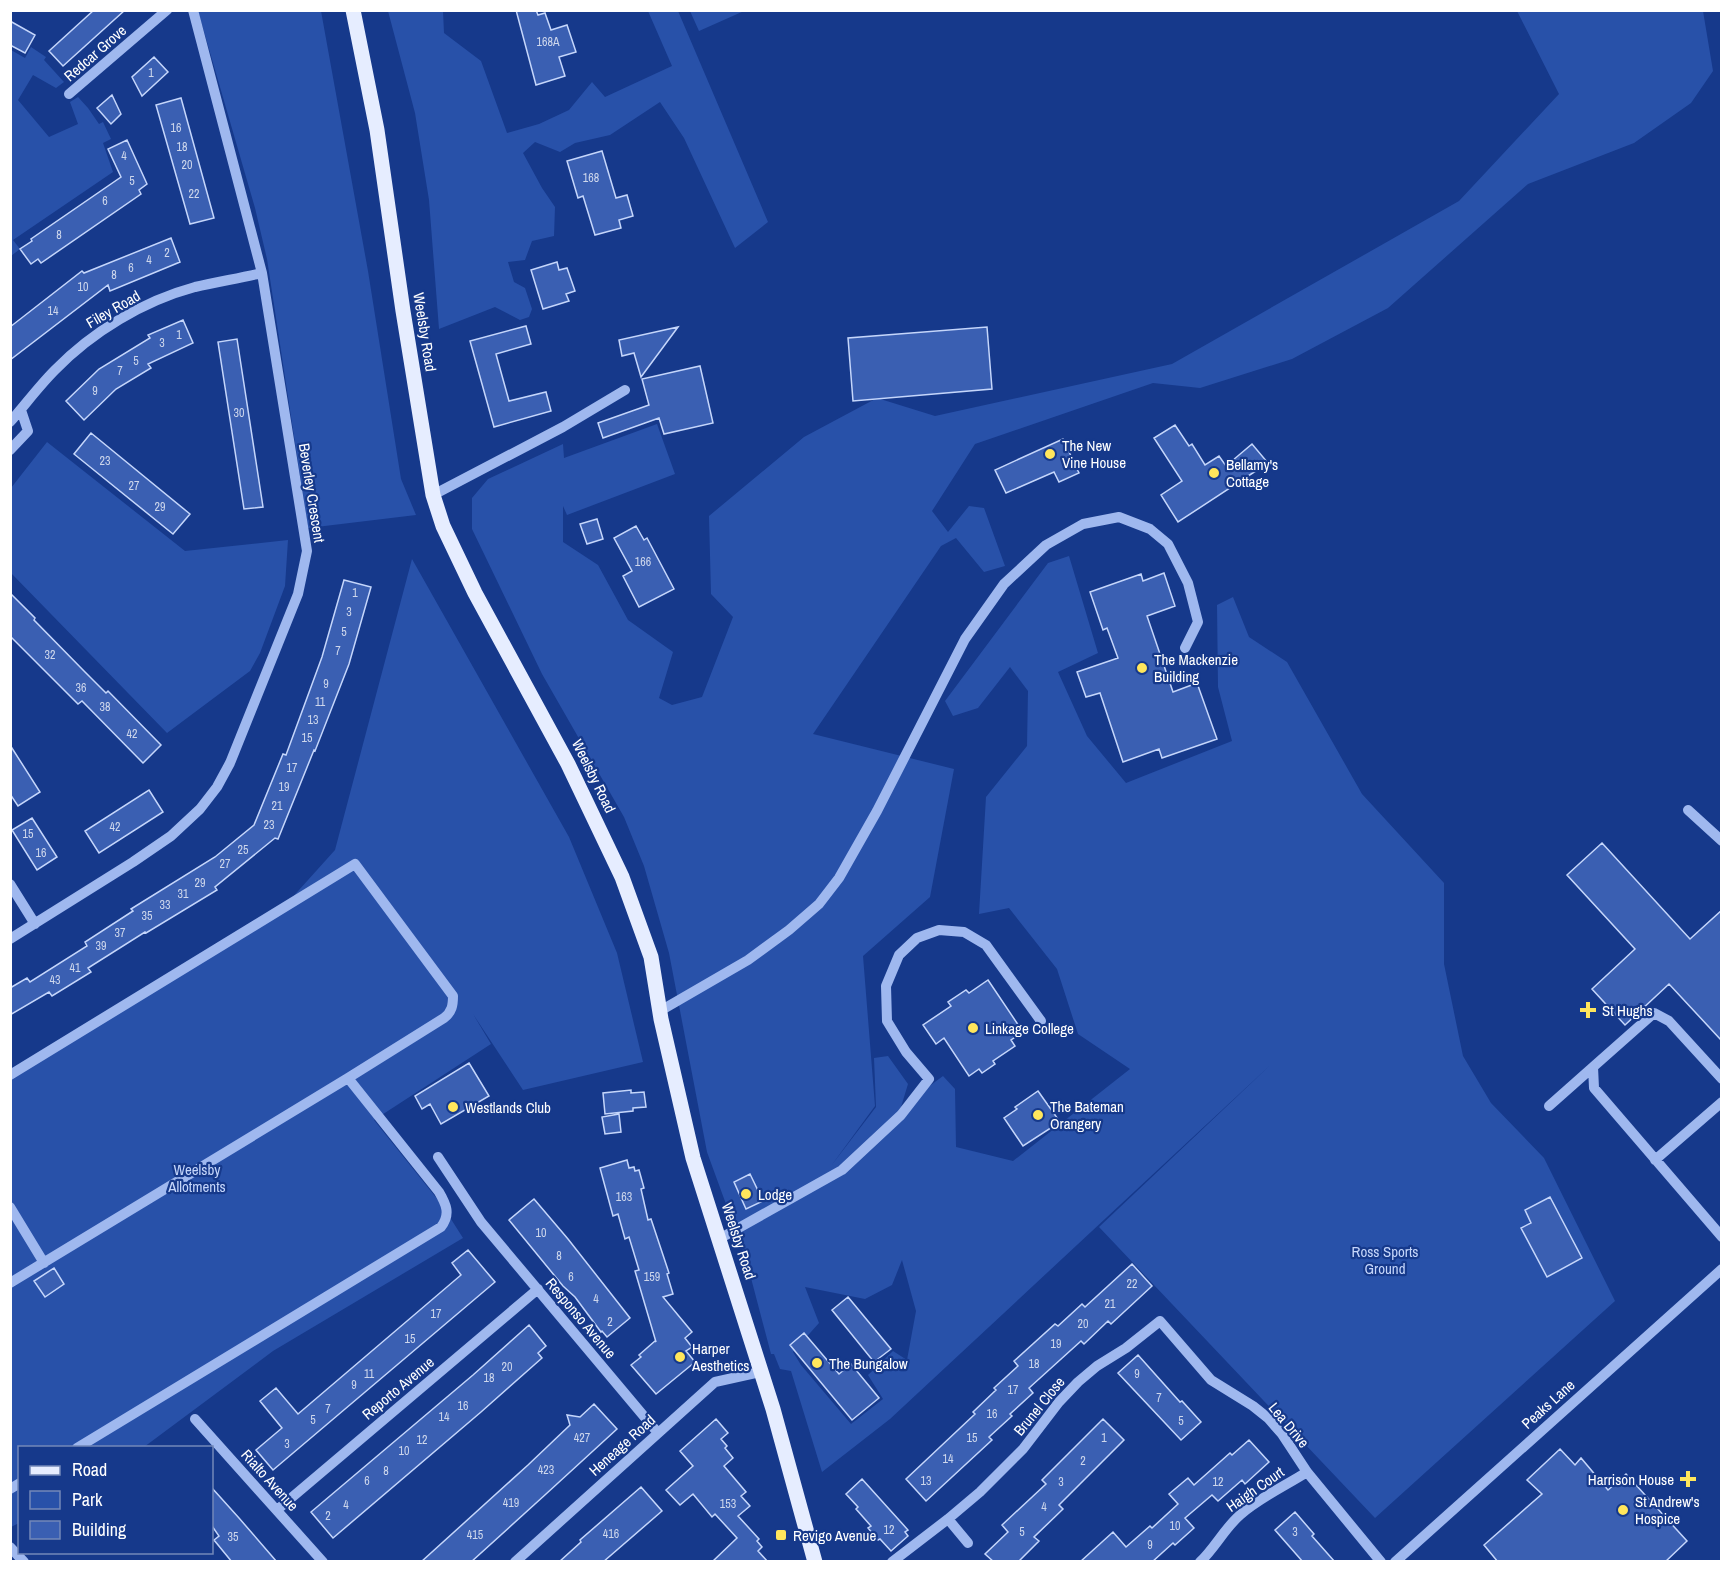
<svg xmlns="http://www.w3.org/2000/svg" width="1732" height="1572" viewBox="0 0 1732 1572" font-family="'Archivo Narrow',sans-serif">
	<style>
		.green { fill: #2851a9; fill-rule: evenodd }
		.building { fill: #3a5fb2; stroke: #c5d6fb; stroke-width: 1.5 }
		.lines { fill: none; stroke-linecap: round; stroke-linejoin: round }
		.minor { stroke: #9fb8ef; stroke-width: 10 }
		.major { stroke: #e6edff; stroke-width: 15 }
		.poi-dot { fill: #ffe65c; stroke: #16398b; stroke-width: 2 }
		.labels { text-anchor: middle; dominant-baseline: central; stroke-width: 4.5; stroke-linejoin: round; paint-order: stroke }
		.number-label { font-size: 12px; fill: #ced7ec }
		.street-label { font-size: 15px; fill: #fff; stroke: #16398b }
		.poi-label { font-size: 15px; fill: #fff; stroke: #16398b; text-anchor: start }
		.park-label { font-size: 15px; fill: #c5d6fb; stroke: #16398b }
	</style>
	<rect width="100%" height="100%" fill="#16398b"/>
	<!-- green -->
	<path class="green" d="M198,11H321L368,271L401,479L416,515L308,528L267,259L255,208Z
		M388,11H443L444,33L481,61L507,133L539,124L569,110L592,82L605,97L672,66L648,11H678L768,222L735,248L684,138L660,102L610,135L575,143L560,152L535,142L523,153L542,188L555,207L554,236L532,241L525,260L508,262L514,282L525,288L532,309L529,317L520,320L495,307L439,329L429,200L415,113Z
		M690,11H744L699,31Z
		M1517,11H1703L1713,71L1691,103L1634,143L1528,184L1388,308L1292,359L1200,388L1153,383L975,444L932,511L948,532L969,506L984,508L1005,566L984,572L956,538L941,546L813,734L954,769L930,897L863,956L875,1106L831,1166L876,1107L874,1058L888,1056L908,1084L901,1107L943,1076L955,1089L956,1147L1013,1161L1130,1069L1078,1034L1057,969L1009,908L979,914L986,797L1027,746L1028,691L1010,667L978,708L953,716L945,701L1048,563L1069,556L1098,653L1058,672L1087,736L1126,783L1232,741L1218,687L1217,605L1233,597L1249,637L1287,662L1362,794L1444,883V964L1463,1056L1491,1103L1544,1158L1615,1301L1375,1518L1099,1227L1279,1057L890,1419L822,1472L791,1371L780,1369L774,1354H771L746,1259L707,1152L669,953L644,866L624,817L542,674L472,529V498L488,479L563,444L564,458L657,424L675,474L567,515L563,506V542L598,565L628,620L673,652L659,698L672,705L702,697L733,617L711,594L709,516L804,437L877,398L935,416L1172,364L1459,201L1559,94ZM902,1260L916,1311L907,1360L893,1351L868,1375L883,1399L851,1424L801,1365L793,1352L819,1323L805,1287L865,1299L892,1285Z
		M31,47L46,57L44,60L64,82L56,88L33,75L18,100L49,137L78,124L70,102L78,97L88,108L99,124L103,122L111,139L103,143L113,172L13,240L20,249L11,256V50L25,58Z
		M47,442L185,551L288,540L285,586L260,653L250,671L167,733L11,573V488Z
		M412,559L569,837L617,953L643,1062L523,1090L473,1014L491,1044L374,1120L442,1205L463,1238L273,1351L144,1447L20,1448L19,1523L11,1527V1071L290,900L335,850Z"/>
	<!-- building -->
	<path class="building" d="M94,10H125L63,66L49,51Z
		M516,10H536L538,15L545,13L551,30L567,25L576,52L559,57L565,76L536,85Z
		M10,21L35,35L25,53L10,45Z
		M154,57L168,72L142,96L132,77Z
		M112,95L121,114L111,124L97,108Z
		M181,98L214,218L190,224L156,105Z
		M127,140L147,184L139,190L141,194L41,263L38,259L31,264L20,249L32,241L31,239L121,177L108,149Z
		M602,151L616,198L627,195L633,216L619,220L621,228L595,235L583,196L578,198L567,161Z
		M171,238L180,262L110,291L108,285L10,360V327L82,271L84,273Z
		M557,262L559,270L567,268L575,291L566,294L569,301L543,309L531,270Z
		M183,320L193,343L148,364L151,368L116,389L84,420L66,401L99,369L150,338L148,335Z
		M526,326L531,344L496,354L509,401L546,392L551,411L494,427L470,341Z
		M678,327L641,377L634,353L622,356L619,340Z
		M987,327L992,389L853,401L848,338Z
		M237,339L263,507L244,509L218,342Z
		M700,366L713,423L664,434L659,418L603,438L598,423L649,405L642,379Z
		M1175,425L1189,446L1192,444L1205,465L1219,456L1226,466L1252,444L1268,463L1178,522L1161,495L1182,481L1154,438Z
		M91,433L190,514L173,534L74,454Z
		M1063,439L1079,473L1059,482L1054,472L1006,493L995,470Z
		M597,519L603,539L587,544L580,524Z
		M636,526L644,540L647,538L674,589L639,607L623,576L632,571L614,538Z
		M1164,573L1175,606L1147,616L1173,692L1197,683L1217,739L1162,758L1159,749L1123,762L1100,693L1086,697L1077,672L1118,658L1107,628L1103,630L1090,592L1141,574L1143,581Z
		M344,580L371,587L349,664L315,751L314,750L278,839L275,838L215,887L217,890L146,933L145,932L88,968L91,972L52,996L49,992L10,1015V988L27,978L30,982L87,946L85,942L133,911L131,909L215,857L254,825L283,754L286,755L322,657Z
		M10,593L35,618L34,620L84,671L106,693L108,691L161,745L143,763L82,701L78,704L10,636Z
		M10,745L40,792L18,806L10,794Z
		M149,790L163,812L99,853L85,831Z
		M32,818L57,857L37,870L12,830Z
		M1602,843L1690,939L1722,910V1041L1669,984L1625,1025L1592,989L1635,949L1567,875Z
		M988,980L1023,1032L1011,1040L1015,1046L993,1061L995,1064L982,1073L979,1069L969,1076L944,1038L936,1044L923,1025L951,1006L948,1002L966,990L969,993Z
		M469,1063L489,1096L441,1124L430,1104L422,1109L415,1096Z
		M631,1090V1093L644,1092L646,1107L633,1108V1111L605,1114L603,1093Z
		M1038,1091L1060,1122L1023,1146L1004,1118L1017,1109L1015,1107Z
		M619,1114L621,1132L605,1134L602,1117Z
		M627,1160L629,1168L634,1167L635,1171L639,1170L644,1188L641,1189L648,1220L651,1219L669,1273L667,1274L673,1294L663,1297L692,1332L685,1338L692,1347L686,1351L695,1362L656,1394L631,1365L641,1357L639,1355L655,1341L656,1342L635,1271L639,1270L629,1237L625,1239L618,1214L613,1216L600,1168Z
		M750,1174L763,1201L746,1209L734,1182Z
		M1550,1197L1582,1258L1547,1277L1521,1228L1531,1223L1525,1210Z
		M534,1199L568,1239L630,1318L607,1337L602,1331L601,1332L575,1297L563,1286L509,1220Z
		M468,1250L495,1282L273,1470L256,1450L282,1428L260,1401L276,1388L298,1414L461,1275L452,1263Z
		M1132,1264L1152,1286L1111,1324L1108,1321L1084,1344L1081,1341L1029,1388L1033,1393L1010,1414L1012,1416L989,1437L992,1440L926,1501L906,1479L975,1414L973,1412L996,1390L994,1388L1018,1366L1014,1361L1055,1324L1058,1326L1082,1304L1085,1307Z
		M54,1268L64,1284L45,1297L34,1281Z
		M848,1297L891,1349L874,1362L832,1310Z
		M529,1325L546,1346L538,1353L542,1358L481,1412L333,1538L311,1512L473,1375Z
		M804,1333L839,1374L851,1364L879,1398L852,1420L790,1345Z
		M1138,1355L1180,1402L1182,1401L1201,1422L1181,1440L1118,1373Z
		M594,1404L617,1429L546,1494L471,1562H421L528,1465L570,1425L567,1415L580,1417Z
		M716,1419L728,1433L721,1439L727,1446L725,1448L733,1458L724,1466L746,1492L741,1496L750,1506L738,1516L759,1539L757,1541L762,1547L758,1551L768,1562H712L737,1538L715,1514L712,1517L693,1494L680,1505L666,1490L693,1466L680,1451Z
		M1103,1419L1124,1440L1059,1505L1063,1509L1034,1537L1039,1541L1018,1562H994L985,1554L1008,1532L1002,1525L1046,1484L1042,1480Z
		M1249,1440L1269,1462L1245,1484L1242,1480L1218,1501L1212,1495L1185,1518L1194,1528L1175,1545L1173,1543L1152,1562H1080L1113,1532L1126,1547L1150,1526L1152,1528L1178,1504L1169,1494L1188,1478L1194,1485L1230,1453L1232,1455Z
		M1560,1449L1575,1465L1581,1458L1608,1490L1626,1474L1687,1541L1665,1562H1498L1484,1545L1542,1494L1527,1480Z
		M862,1479L908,1530L905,1532L908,1536L891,1551L880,1539L878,1540L868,1528L871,1526L856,1509L858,1507L846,1494Z
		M641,1487L662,1511L603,1562H559L581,1542L580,1540Z
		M212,1488L239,1518L277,1562H232L214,1540L219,1536L212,1526Z
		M1295,1512L1314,1534L1312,1536L1335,1562H1303L1275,1530Z"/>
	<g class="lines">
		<!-- minor -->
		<path class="minor" d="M69,94L167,10
			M10,422C25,405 39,386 55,370C92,332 143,301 195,287C217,282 240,278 262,273
			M10,450L28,431L21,410
			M433,495L563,427L625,390
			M1688,810L1722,841
			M10,884L35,924
			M10,939L133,862L171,836L200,809L217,787L230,763L298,594L307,551L262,273L193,10
			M660,1011L748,960L789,930L819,904L839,878L877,811L965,639L1004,584L1046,545L1083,524L1119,517L1150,529L1168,544L1188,583L1198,622L1185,648
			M10,1075L355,864L453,996C453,1005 452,1012 444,1018L348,1078L10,1283
			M1722,1079L1669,1021L1654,1013L1593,1067L1594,1088L1722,1237
			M1549,1106L1593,1067
			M438,1157L481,1222L658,1433
			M1655,1160L1722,1102
			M10,1207L44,1263
			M719,1239L842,1170L901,1115L929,1079L906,1052L887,1021L886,986L899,955L917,938L939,930L964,932L986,945L1041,1021
			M195,1419L323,1562
			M77,1448L441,1227C451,1214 446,1204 439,1192L348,1078
			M10,1489L20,1483
			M277,1510L538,1289
			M948,1519L968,1543
			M10,1547L24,1562
			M515,1562L715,1382L760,1372
			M892,1562L948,1519L980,1492L1023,1449L1059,1402L1078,1382L1097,1366L1126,1348L1160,1321L1211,1380L1253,1406L1268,1418L1282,1434L1307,1472L1381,1562
			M1200,1562C1215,1548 1224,1529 1240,1515C1259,1498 1285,1486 1307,1472
			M1395,1562L1722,1269"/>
		<!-- major -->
		<path class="major" d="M353,10L377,130L403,311L433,495L443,526L475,593L568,764L622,877L651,957L661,1019L693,1158L773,1409L815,1562"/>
	</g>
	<!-- markers -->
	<g class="poi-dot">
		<circle cx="1050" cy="454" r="6"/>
		<circle cx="1214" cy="473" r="6"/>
		<circle cx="1142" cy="668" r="6"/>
		<path d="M1585 1001h6v6h6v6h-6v6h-6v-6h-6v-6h6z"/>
		<circle cx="973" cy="1028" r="6"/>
		<circle cx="453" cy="1107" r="6"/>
		<circle cx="1038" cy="1115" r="6"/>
		<circle cx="746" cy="1194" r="6"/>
		<circle cx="680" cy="1357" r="6"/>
		<circle cx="817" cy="1363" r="6"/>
		<path d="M1685 1470h6v6h6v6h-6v6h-6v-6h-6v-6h6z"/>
		<circle cx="1623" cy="1510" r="6"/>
		<rect x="775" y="1529" width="12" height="12" rx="3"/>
	</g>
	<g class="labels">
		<!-- number labels -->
		<g class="number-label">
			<text x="548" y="42">168A</text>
			<text x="151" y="73">1</text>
			<text x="176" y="128">16</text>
			<text x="182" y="147">18</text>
			<text x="124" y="156">4</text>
			<text x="187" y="165">20</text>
			<text x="591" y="178">168</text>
			<text x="132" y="181">5</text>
			<text x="194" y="194">22</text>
			<text x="105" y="201">6</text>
			<text x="59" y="235">8</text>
			<text x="167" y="253">2</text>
			<text x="149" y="260">4</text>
			<text x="131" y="268">6</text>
			<text x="114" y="275">8</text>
			<text x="83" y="287">10</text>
			<text x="53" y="311">14</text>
			<text x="179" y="335">1</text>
			<text x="162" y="343">3</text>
			<text x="136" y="361">5</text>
			<text x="120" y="371">7</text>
			<text x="95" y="391">9</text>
			<text x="239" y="413">30</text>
			<text x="105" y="461">23</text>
			<text x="134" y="486">27</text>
			<text x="160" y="507">29</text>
			<text x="643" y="562">166</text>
			<text x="355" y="593">1</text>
			<text x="349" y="612">3</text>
			<text x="344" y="632">5</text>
			<text x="338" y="651">7</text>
			<text x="50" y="655">32</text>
			<text x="326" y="684">9</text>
			<text x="81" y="688">36</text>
			<text x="320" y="702">11</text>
			<text x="105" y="707">38</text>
			<text x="313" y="720">13</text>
			<text x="132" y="734">42</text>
			<text x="307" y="738">15</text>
			<text x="292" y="768">17</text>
			<text x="284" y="787">19</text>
			<text x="277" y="806">21</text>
			<text x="269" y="825">23</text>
			<text x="115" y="827">42</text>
			<text x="28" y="834">15</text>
			<text x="243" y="850">25</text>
			<text x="41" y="853">16</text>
			<text x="225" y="864">27</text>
			<text x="200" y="883">29</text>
			<text x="183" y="894">31</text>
			<text x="165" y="905">33</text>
			<text x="147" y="916">35</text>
			<text x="120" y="933">37</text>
			<text x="101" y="946">39</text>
			<text x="75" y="968">41</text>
			<text x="55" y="980">43</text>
			<text x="624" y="1197">163</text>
			<text x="541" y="1233">10</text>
			<text x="559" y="1256">8</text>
			<text x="571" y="1277">6</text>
			<text x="652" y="1277">159</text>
			<text x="1132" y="1284">22</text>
			<text x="596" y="1299">4</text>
			<text x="1110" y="1304">21</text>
			<text x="436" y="1314">17</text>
			<text x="610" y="1322">2</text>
			<text x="1083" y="1324">20</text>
			<text x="410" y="1339">15</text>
			<text x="1056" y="1344">19</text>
			<text x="1034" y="1364">18</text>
			<text x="507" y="1367">20</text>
			<text x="369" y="1374">11</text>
			<text x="1137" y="1374">9</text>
			<text x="489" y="1378">18</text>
			<text x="354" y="1385">9</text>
			<text x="1013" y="1390">17</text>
			<text x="1159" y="1398">7</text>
			<text x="463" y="1406">16</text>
			<text x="328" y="1409">7</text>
			<text x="992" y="1414">16</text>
			<text x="444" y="1417">14</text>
			<text x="313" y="1420">5</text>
			<text x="1181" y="1421">5</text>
			<text x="582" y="1438">427</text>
			<text x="972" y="1438">15</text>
			<text x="1104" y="1438">1</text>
			<text x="422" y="1440">12</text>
			<text x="287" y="1444">3</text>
			<text x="404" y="1451">10</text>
			<text x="948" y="1459">14</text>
			<text x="1083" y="1461">2</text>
			<text x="546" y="1470">423</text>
			<text x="386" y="1471">8</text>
			<text x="367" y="1481">6</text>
			<text x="926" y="1481">13</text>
			<text x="1061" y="1482">3</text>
			<text x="1218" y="1482">12</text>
			<text x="511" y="1503">419</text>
			<text x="728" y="1504">153</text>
			<text x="346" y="1505">4</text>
			<text x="1044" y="1507">4</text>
			<text x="328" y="1516">2</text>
			<text x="1175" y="1526">10</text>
			<text x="889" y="1530">12</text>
			<text x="1022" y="1532">5</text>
			<text x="1295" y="1532">3</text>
			<text x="611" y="1534">416</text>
			<text x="475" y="1535">415</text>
			<text x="233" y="1537">35</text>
			<text x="1150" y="1545">9</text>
		</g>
		<!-- street labels -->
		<g class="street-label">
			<text transform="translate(95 53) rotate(-41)">Redcar Grove</text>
			<text transform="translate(113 309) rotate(-30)">Filey Road</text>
			<text transform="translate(425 332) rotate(81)">Weelsby Road</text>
			<text transform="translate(312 493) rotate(81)">Beverley Crescent</text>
			<text transform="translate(594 776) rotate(64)">Weelsby Road</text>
			<text transform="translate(739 1241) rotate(72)">Weelsby Road</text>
			<text transform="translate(581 1318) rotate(50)">Responso Avenue</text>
			<text transform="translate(398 1388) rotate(-40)">Reporto Avenue</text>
			<text transform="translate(1548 1404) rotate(-42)">Peaks Lane</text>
			<text transform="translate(1039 1406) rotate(-51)">Brunel Close</text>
			<text transform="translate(1289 1425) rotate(50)">Lea Drive</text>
			<text transform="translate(622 1445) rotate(-42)">Heneage Road</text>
			<text transform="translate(270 1480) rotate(48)">Rialto Avenue</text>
			<text transform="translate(1255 1489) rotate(-35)">Haigh Court</text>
		</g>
		<!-- poi labels -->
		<g class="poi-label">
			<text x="1062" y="445">The New<tspan x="1062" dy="17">Vine House</tspan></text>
			<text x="1226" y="464">Bellamy's<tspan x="1226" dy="17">Cottage</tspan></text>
			<text x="1154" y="659">The Mackenzie<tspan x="1154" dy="17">Building</tspan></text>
			<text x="1602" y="1010">St Hughs</text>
			<text x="985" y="1028">Linkage College</text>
			<text x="1050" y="1106">The Bateman<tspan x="1050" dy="17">Orangery</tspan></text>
			<text x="465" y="1107">Westlands Club</text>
			<text x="758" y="1194">Lodge</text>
			<text x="692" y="1348">Harper<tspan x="692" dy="17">Aesthetics</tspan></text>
			<text x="829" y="1363">The Bungalow</text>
			<text x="1674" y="1479" text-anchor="end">Harrison House</text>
			<text x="1635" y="1501">St Andrew's<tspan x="1635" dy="17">Hospice</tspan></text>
			<text x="793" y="1535">Revigo Avenue</text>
		</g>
		<!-- park labels -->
		<g class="park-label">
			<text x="197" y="1169">Weelsby<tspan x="197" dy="17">Allotments</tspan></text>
			<text x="1385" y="1251">Ross Sports<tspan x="1385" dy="17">Ground</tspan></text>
		</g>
	</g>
	<!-- border -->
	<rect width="1732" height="1572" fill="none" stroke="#ffffff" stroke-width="24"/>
	<!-- legend -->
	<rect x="18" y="1446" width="195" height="108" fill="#16398b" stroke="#7388b9" stroke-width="1.5"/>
	<rect x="30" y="1466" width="30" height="9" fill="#e6edff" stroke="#7388b9" stroke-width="1.5"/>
	<text x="72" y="1476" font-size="18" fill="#ffffff">Road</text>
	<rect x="30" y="1491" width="30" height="18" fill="#2851a9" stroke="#7388b9" stroke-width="1.5"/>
	<text x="72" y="1506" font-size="18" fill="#ffffff">Park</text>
	<rect x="30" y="1521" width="30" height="18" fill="#3a5fb2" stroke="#7388b9" stroke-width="1.5"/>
	<text x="72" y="1536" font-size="18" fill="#ffffff">Building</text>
</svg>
